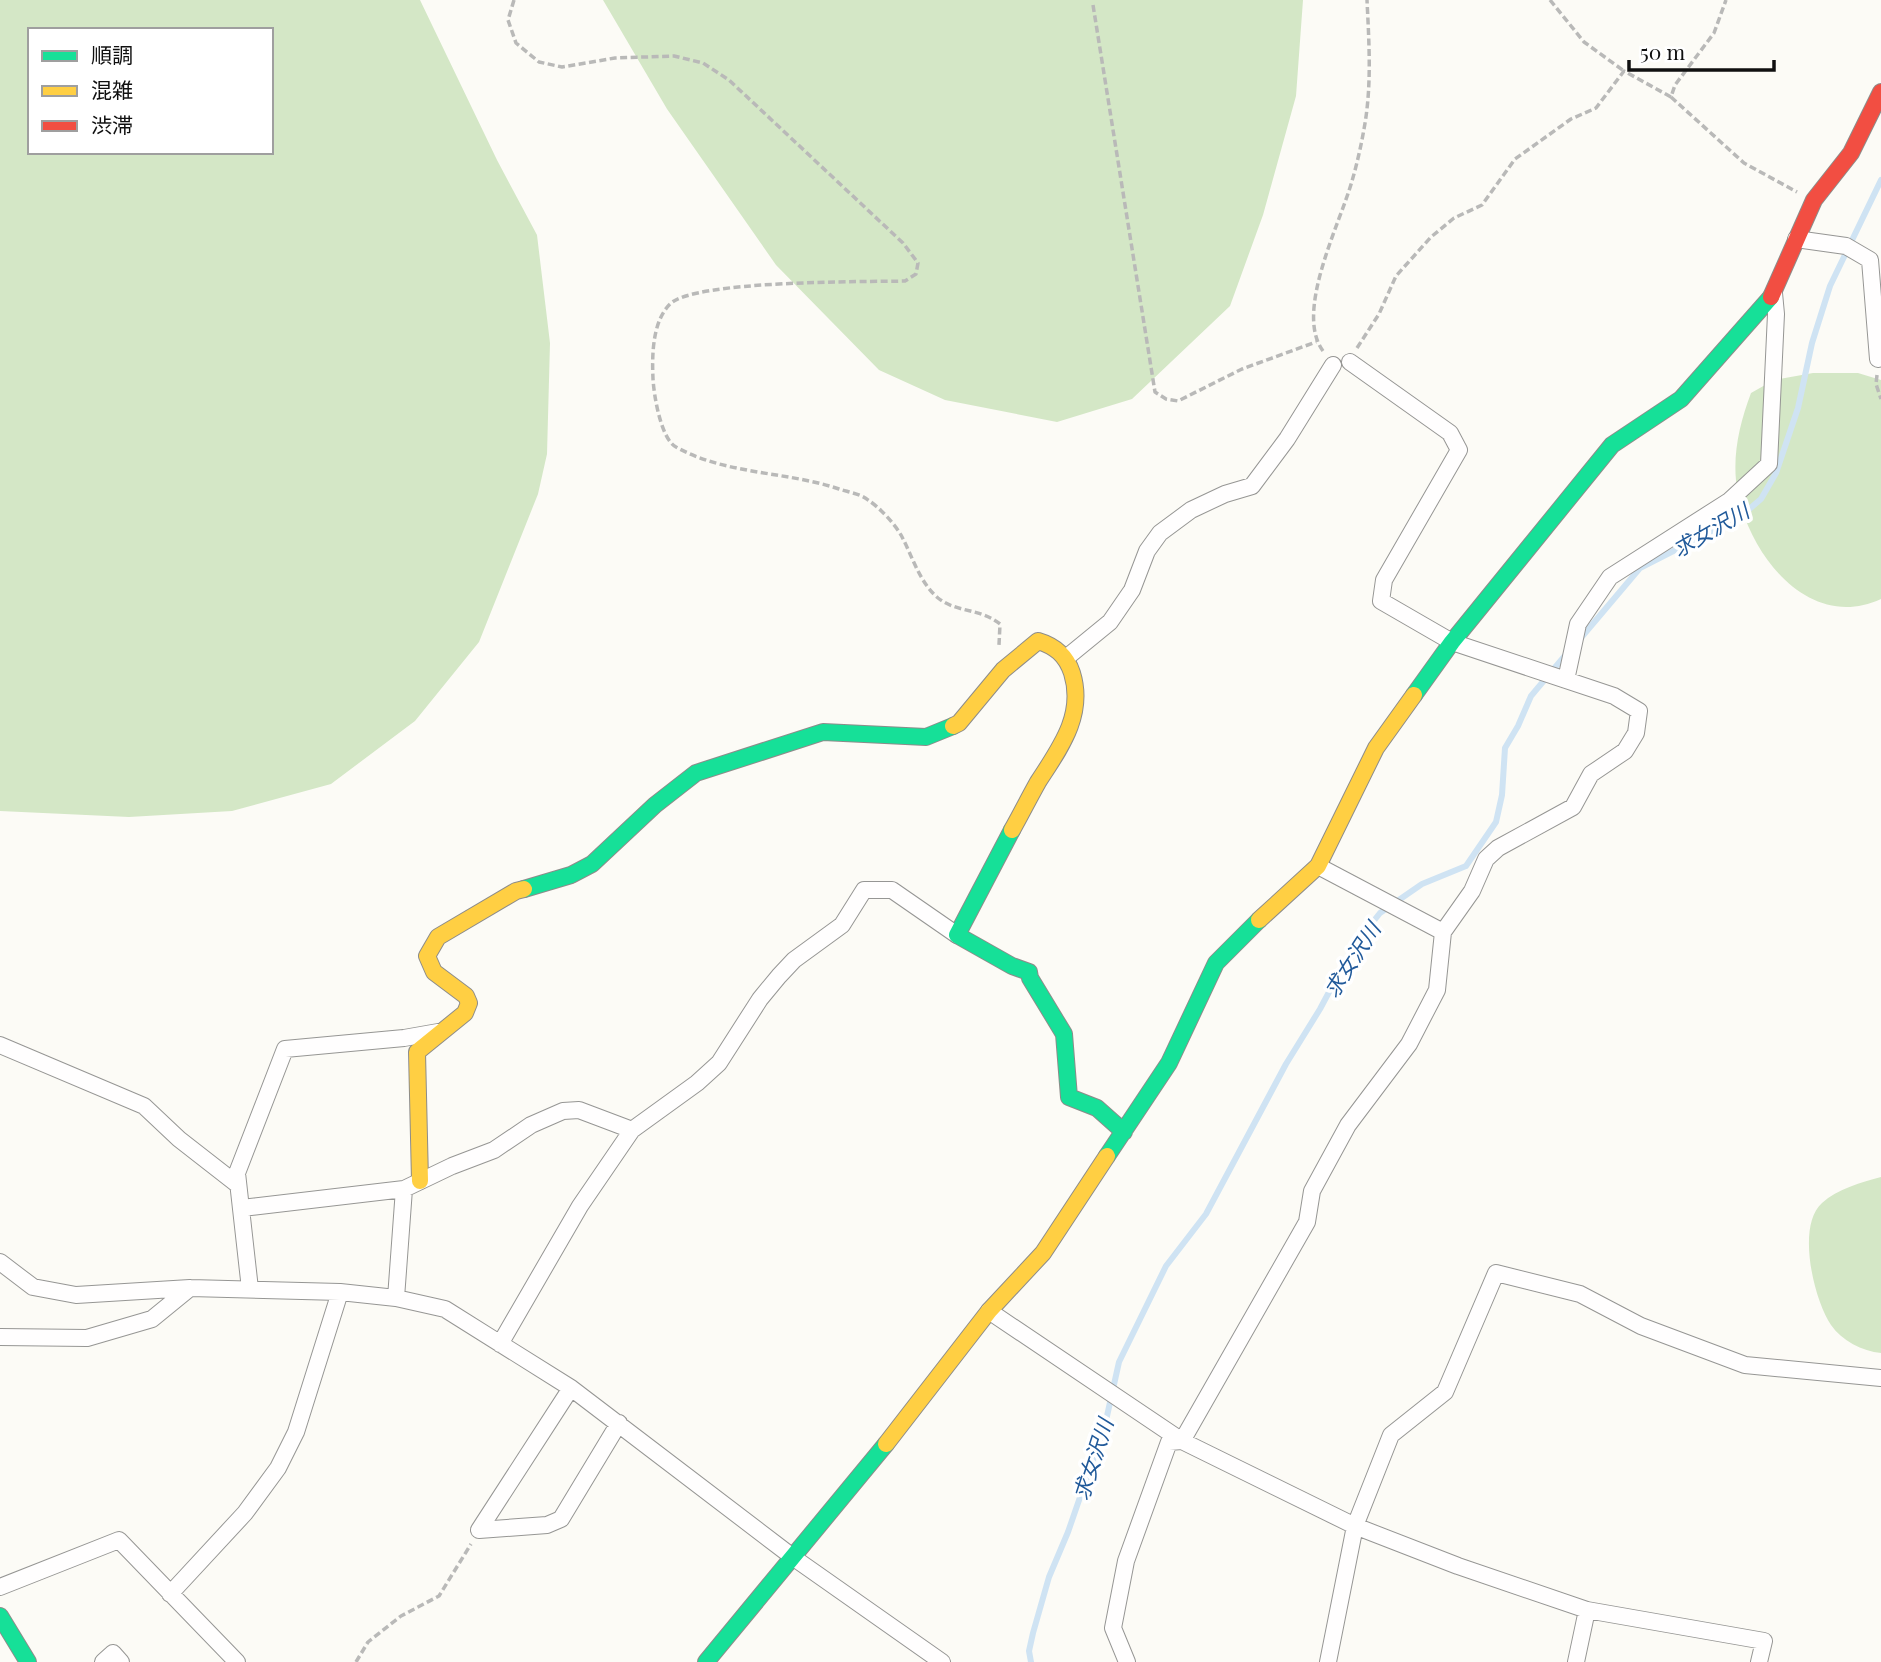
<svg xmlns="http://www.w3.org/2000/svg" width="1881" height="1662" viewBox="0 0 1881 1662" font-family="'Playfair Display','Noto Sans JP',serif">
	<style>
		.forest { fill: #d4e7c6; fill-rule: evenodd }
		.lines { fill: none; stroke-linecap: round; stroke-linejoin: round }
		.stream { stroke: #cfe3f3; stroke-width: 6 }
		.street-casing { stroke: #969694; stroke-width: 18 }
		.fast-casing { stroke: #8d8c8a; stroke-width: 18 }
		.slow-casing { stroke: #8d8c8a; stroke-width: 18 }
		.jam-casing { stroke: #8d8c8a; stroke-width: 18 }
		.path { stroke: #b9b9b8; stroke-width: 3.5; stroke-dasharray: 7 3.5; stroke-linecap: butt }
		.street { stroke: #fffefe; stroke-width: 16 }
		.fast { stroke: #16e098; stroke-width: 16 }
		.slow { stroke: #ffcf43; stroke-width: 16 }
		.jam { stroke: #f24e42; stroke-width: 16 }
		.labels { text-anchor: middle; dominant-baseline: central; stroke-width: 7; stroke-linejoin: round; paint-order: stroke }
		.water-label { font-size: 21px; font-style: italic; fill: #215a9a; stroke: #fff }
	</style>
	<rect width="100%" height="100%" fill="#fcfbf6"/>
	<!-- forest -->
	<path class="forest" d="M0,0H420L497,160L537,235L550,343L547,454L538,494L479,642L415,721L331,784L232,811L129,817L0,811ZM30,30H271V152H30Z
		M603,0H1303L1296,96L1263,215L1230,306L1132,399L1057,422L945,400L879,370L776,265L667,109Z
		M1813,373H1858L1881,380V599C1810,632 1751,557 1738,494C1731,459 1739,425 1751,393L1774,380Z
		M1881,1177V1353C1862,1351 1842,1341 1831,1325C1814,1300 1796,1226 1822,1203C1837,1189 1862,1182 1881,1177Z"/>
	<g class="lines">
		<!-- stream -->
		<path class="stream" d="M1580,639L1640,568L1740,517L1761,499L1776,473L1798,408L1812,343L1830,286L1881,180
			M1031,1662L1029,1651L1033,1633L1049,1577L1068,1532L1105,1425L1119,1362L1166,1266L1206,1214L1286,1064L1320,1009L1353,947L1380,913L1422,884L1466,866L1496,822L1502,795L1505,748L1518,726L1531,696L1568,652"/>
		<defs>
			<path id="street" d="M1796,239L1846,246L1870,260L1878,359
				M1350,362L1450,433L1459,450L1384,580L1381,601L1452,642L1614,696L1639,711L1636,733L1625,751L1591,774L1573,807L1498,848L1486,859L1472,891L1443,932
				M1066,658L1110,622L1132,590L1147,551L1160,533L1191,510L1225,494L1252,486L1287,439L1333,365
				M1566,680L1578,624L1610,577L1729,501L1769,464L1776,314L1774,293
				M0,1045L144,1106L179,1139L238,1185
				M242,1208L404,1189L452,1166L494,1150L531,1125L563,1111L579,1110L632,1130
				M0,1262L33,1287L76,1295L190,1288L340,1292L396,1298L445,1309L571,1388L794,1558L942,1662
				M250,1289L237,1173L285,1049L404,1038L438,1032
				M396,1298L404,1189
				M989,1311L1182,1441L1355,1526L1458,1566L1587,1610L1764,1641L1759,1662
				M0,1337L87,1338L152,1319L190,1288
				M500,1344L580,1206L632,1130L697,1083L719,1063L760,999L779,976L794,960L842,925L864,890H892L957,935
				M1182,1441L1307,1222L1312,1191L1348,1125L1409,1044L1437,990L1443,932L1318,866
				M479,1530L547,1525L561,1519L619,1423
				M479,1530L571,1388
				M0,1587L119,1540L237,1662
				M170,1594L245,1513L278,1468L296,1432L340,1292
				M103,1662L113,1653L121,1662
				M1127,1662L1113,1628L1126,1561L1169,1442L1182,1441
				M1328,1662L1355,1526L1391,1435L1445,1392L1496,1273L1580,1294L1641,1326L1745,1365L1881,1378
				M1576,1662L1587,1610"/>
			<path id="fast" d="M1414,695L1452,642L1612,445L1681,399L1771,297
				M1012,830L957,935L1012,966L1029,972L1030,978L1064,1034L1069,1097L1097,1108L1124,1132
				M524,889L571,875L592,864L655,805L696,773L823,732L926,737L953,726
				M1107,1156L1169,1063L1216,963L1259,920
				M0,1616L28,1662
				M706,1662L886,1444"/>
			<path id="slow" d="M953,726L959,723L1003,670L1038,641C1055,646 1066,655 1072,673C1085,715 1060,748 1038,782C1029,798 1021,814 1012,830
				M1259,920L1318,866L1376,748L1414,695
				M420,1181L417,1052L465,1013L469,1003L466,996L434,972L427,956L438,937L516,891L524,889
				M886,1444L989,1311L1043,1253L1107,1156"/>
			<path id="jam" d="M1771,297L1814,200L1851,153L1881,92"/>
		</defs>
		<!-- street casing -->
		<use href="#street" class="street-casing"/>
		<!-- fast casing -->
		<use href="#fast" class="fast-casing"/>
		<!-- slow casing -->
		<use href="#slow" class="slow-casing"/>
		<!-- jam casing -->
		<use href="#jam" class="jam-casing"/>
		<!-- path -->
		<path class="path" d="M514,0L508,20L516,43L539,62L562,67L615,58L674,56L703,63L729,80L903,243L918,263L916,274L905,281C865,282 694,280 670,304C652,322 652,356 653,379C654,396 661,439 676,447C726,475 786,471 839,489C848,492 861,494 868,500C879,507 894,523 901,535C912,555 919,582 938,598C957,613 980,608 1000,624L999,645
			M1550,0L1584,42L1624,71
			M1093,5L1155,392L1166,399L1178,401L1242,369L1316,342
			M1671,97L1744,163L1797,192
			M1357,348L1379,314L1396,276L1431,237L1454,218L1482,205L1515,159L1571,119L1596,108L1624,71L1671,97L1675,85L1714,33L1726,0
			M1323,351C1294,312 1340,224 1352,181C1357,164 1361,146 1364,129C1372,86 1369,43 1367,0
			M1877,375L1876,384L1881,399
			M356,1662L368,1642L401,1616L439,1596L471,1544"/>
		<!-- street -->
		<use href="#street" class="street"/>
		<!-- fast -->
		<use href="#fast" class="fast"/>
		<!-- slow -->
		<use href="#slow" class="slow"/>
		<!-- jam -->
		<use href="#jam" class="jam"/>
	</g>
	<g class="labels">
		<!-- water labels -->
		<g class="water-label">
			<text transform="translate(1710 529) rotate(-30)">求女沢川</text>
			<text transform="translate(1351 959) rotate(-57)">求女沢川</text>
			<text transform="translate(1092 1459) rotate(-72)">求女沢川</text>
		</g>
	</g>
	<!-- legend -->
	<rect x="28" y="28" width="245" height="126" fill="#ffffff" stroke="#9f9f9f" stroke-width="2"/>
	<rect x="42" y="51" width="35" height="10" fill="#16e098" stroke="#9f9f9f" stroke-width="2"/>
	<text x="91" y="63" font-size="21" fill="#101010">順調</text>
	<rect x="42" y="86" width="35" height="10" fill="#ffcf43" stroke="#9f9f9f" stroke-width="2"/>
	<text x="91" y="98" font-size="21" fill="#101010">混雑</text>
	<rect x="42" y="121" width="35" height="10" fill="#f24e42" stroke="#9f9f9f" stroke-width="2"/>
	<text x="91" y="133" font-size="21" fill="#101010">渋滞</text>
	<!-- scale -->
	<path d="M1629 60v10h145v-10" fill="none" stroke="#101010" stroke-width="3.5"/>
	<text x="1640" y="60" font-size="21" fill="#101010" stroke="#ffffff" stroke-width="5" paint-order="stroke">50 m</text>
</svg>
